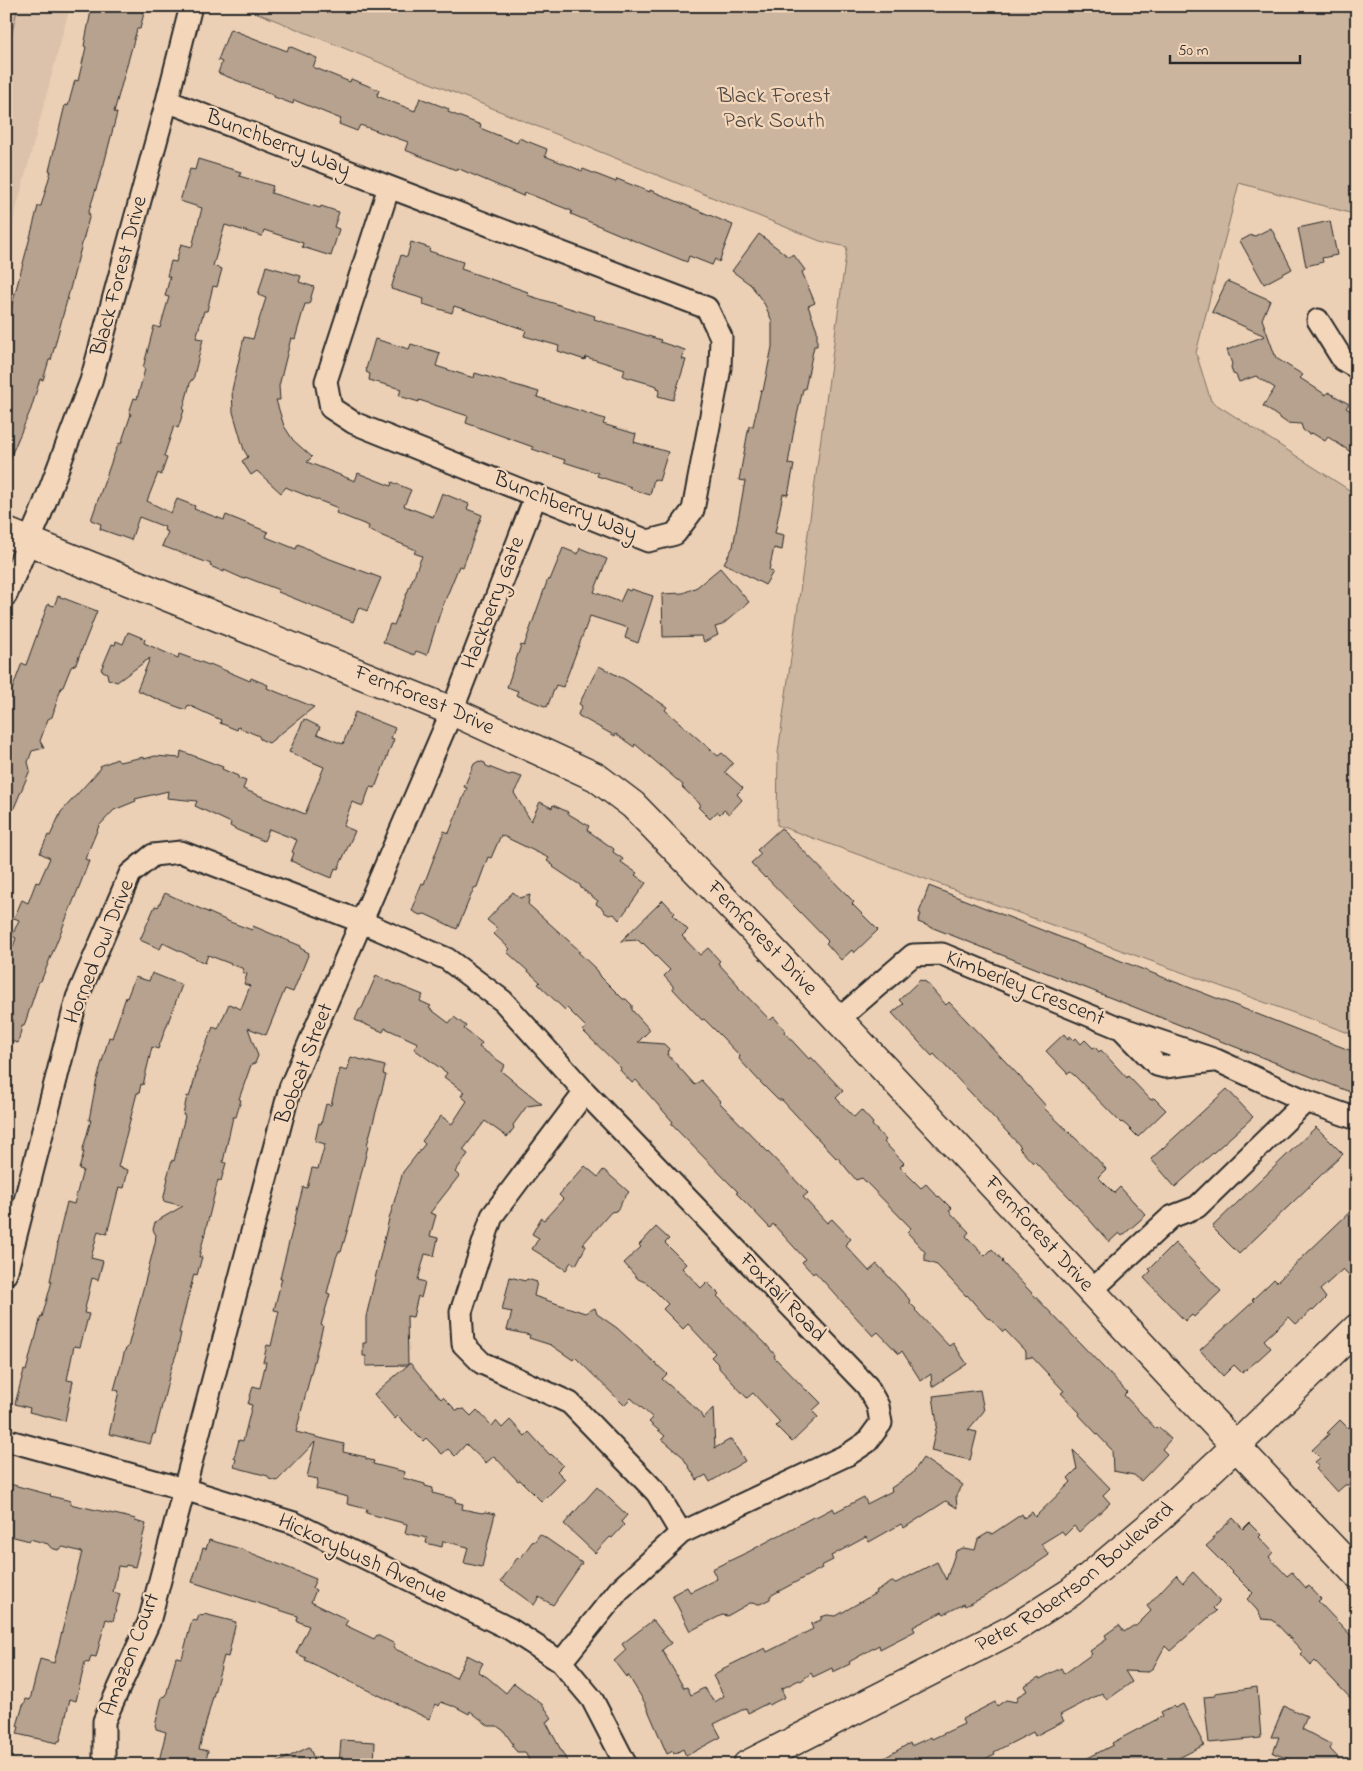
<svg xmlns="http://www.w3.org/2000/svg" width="1363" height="1771" viewBox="0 0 1363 1771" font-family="'Indie Flower',sans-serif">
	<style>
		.built { fill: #dcc2aa }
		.green { fill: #ccb59e; stroke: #7c7064 }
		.building { fill: #b6a28f; stroke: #2b2b2b }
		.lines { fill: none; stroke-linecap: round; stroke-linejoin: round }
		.street-casing { stroke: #2b2b2b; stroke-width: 25 }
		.secondary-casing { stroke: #2b2b2b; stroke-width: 31 }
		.street { stroke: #f4d7bb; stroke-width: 21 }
		.secondary { stroke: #f4d7bb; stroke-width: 28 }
		.labels { text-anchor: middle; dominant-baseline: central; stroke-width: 4.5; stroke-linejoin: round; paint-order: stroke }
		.park-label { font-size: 22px; fill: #4b4742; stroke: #f4d7bb }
		.street-label { font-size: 22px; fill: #2b2b2b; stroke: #f4d7bb }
	</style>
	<rect width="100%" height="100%" fill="#ecd0b5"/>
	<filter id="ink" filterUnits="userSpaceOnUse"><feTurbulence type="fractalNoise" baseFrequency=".02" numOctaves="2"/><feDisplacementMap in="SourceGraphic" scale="10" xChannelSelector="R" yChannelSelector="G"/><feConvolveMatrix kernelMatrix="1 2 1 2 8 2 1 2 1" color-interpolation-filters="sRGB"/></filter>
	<g filter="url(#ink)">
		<!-- built -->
		<path class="built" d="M6,6H70L6,248Z"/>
		<!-- green -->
		<path class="green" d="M6,6H18L8,50L6,51Z
			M240,6H1357V215L1239,183L1196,353L1211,401L1357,495V1036L777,825L778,753L847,247L820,241Z"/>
		<!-- building -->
		<path class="building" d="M92,6H143L142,13H144L140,29H137L114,112L117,113L104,164L88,214H90L51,360H49L43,380L40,379L31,409L7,465L6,327L33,226L38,206H41L51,171H49L65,105L68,106L75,80L78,81L86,47L84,46Z
			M230,29L287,51L289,46L317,58L313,67L350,82L351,79L379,90L377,96L415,111L420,98L449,109L448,112L481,125L480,128L517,143L519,138L547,149L545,156L582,171L583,169L616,182L617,179L650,192V190L733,225L719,262L715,259L712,265L689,256L687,262L635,241L571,214L572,211L524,192L523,196L457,168L456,170L405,150L408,142L360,125L357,131L339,124L341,119L294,100L293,104L274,97V95L218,73L222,62L218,60Z
			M198,159L241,172L239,176L273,186L271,193L320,208L321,206L339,212L334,227L339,229L331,256L302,247L303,243L264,230L262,236L225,225L213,266L222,269L217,287L213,286L207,311H204L196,338L203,339L193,380H191L183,410H184L178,428L174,426L164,456L167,458L161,475L158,473L147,501L171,513L177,499L195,506L194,509L224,520L226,515L268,532L266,537L296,549L298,544L322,556L381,578L367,611L359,607L353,622L278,592L279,590L245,577L244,579L224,570V572L210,566L211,564L162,546L168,532L164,530L165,527L139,517L131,540L100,529L101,524L91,520L113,457L119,443L121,444L131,414L129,413L134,398L137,399L145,369L143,368L154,326L160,328L169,297L165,296L170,277L167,276L171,261L176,262L181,244L192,247L202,208L180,201L190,169L195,170Z
			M1330,221L1337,255L1322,258L1323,262L1306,266L1298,228Z
			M1271,228L1292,269L1264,284L1240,241L1251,235L1255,236Z
			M759,234L789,257L793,254L805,270L802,272L815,303L808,306L817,330V346H814L805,389H803L794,429L788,464L794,465L788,495L783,494L775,533L784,535L782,550L774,548L769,570L773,572L765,585L724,563L733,547L745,481L739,480L749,426H753L761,390L763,391L772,347V321L765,305L751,285L732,271Z
			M411,242L430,248L429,251L463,262L461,269L528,292L527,295L595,316L594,319L661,340L660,342L685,350L682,359L686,360L673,400L658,396L660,389L657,388V386L623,376L625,369L586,357L585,360L558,351L559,346L524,336L526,330L454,306L452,313L423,304L424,299L391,289L401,255L407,257Z
			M266,266L301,276L299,282L314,287L309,304H305L295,339L291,338L279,386L280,400H276L284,426L293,440L312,457L307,462L355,481L358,473L391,486L392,482L411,490L404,506L433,517L442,493L469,504L467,509L482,515L463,567L459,566L440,613L427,655L416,651L414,655L383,642L390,624L394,625L422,556L414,553L416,550L368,530L369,526L336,513L338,508L290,489L286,487L281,493L257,471L251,475L242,461L248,457L244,450L233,412L232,390L244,337L253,339L266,298L258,295Z
			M1227,281L1270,300L1262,319L1276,358L1303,375L1300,378L1326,395L1328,392L1349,404L1346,408L1357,415V456L1328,437L1325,441L1312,433L1309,434L1303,430L1301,424L1287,423L1263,406L1275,388L1256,376L1239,382L1236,375L1233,374L1231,367L1232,364L1227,350L1265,336L1212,312Z
			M375,339L409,349L411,344L440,353L436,366L474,378L475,373L539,392L537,397L605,419L603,424L636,434L634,442L668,452L659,481L654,479L650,495L631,489V487L597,476L598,473L564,462L565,460L532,449L533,447L466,423L468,416L419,400V402L399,396L401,389L369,380L370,374L366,372L367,370L366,369Z
			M563,548L578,554L580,548L607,559L594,592L620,602L626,589L630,591L631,589L653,596L638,643L625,638L628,628L590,616L563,687L556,685L547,707L516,695L518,691L507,687L521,645L524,646L548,579L550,580Z
			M720,568L749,602L722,625L715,627L718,635L704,642L701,636L663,637L662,594L683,593L697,587Z
			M58,596L97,611L76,664L71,667L63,687L61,688L52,717L48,719L40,741L44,748L32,751L28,762L30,770L6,827V705L22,663L26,665L48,604L54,606Z
			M128,632L145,639L144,643L178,658L179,654L209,665L210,664L250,681L251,678L268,685L267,688L314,707L269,743L260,739L259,736L238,727L237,730L220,723L221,720L188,705L186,710L159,700L137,690L150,658L117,682L108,679L107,673L101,670L112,644L115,645L116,641L123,644Z
			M599,666L626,680L667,707L665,710L718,756L722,753L733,763L725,772L743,788L737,794L742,800L729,814L724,810L720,814L717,812L710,819L698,807L701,805L682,787L683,785L635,744L634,747L616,734L615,736L579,716L578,714L582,706L579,704Z
			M355,712L395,728L391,738L394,739L375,788L370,787L363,806L352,802L343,826L355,831L338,869L335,868L332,878L291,861L294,853L292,852L297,840L269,829L264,841L237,830L230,826L231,823L195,806L197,801L167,798L168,791L135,799L136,801L114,810L99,826L85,859L89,861L81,882L41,981H39L24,1026H22L18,1043L6,1040V966L16,938L12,936L19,920L14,918L22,900L28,903L36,882L39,883L50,858L40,853L48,835L50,836L61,812L101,768L100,766L117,759L119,762L144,757V759L155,756L180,758L181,751L223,767L222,769L238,776V778L246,781L243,789L305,814L324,767L289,752L304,719L320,727L317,734L343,744Z
			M479,761L485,763L486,766L509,775L512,774L522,777L514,793L531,821L540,802L552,808L553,805L568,812L567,813L589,826L587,830L614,849L613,852L623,859L621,862L637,873L635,875L646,883L619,920L614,914L609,915L604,912L603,909L596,904L598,901L581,888L580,885L553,867L554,866L547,861L549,858L501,835L491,858L488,857L477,887L474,888L457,929L425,914L420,915L412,911L416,900H415L422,883L424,884L444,831L449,833L467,788L464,787L474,764Z
			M781,828L854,902L852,904L878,930L854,953L852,950L841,960L826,943L828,941L766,877L765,878L751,863L761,854L757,850Z
			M929,886L1357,1053V1089L1352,1087L1350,1092L918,922L921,914L919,913Z
			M513,892L520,898L530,895L528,904L580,951L578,952L597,970L601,977L623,999H626L632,1005V1010L650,1030L638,1042L664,1044L669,1049L668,1055L695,1085L701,1080L720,1101L719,1102L808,1193L803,1197L827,1223L832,1219L851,1239L845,1245L869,1271L877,1264L909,1299L910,1303L916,1309L915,1310L949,1346L953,1343L967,1364L932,1387L931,1374L921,1381L902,1351L899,1354L878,1332L873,1336L815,1272L813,1274L802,1262L805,1259L773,1224L770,1228L748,1205L736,1193L738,1192L671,1124L673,1122L636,1080L632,1083L620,1070L621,1068L583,1031L586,1027L567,1008L565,1010L538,984L540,982L507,952L510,949L494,934L498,929L487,920Z
			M165,893L230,922L252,930L253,926L284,939L301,946L300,948L309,953L293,992L285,989L266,1035L248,1028L258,1056L255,1063L251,1065L239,1099L241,1100L236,1117H233L223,1162L226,1163L221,1181L218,1180L199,1257H202L197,1275L194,1274L179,1333H181L177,1352L171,1369L155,1434H153L150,1444L109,1434L119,1391L114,1390L125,1350L128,1347L155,1243L156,1235L153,1230L155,1222L183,1206L163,1201L168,1178H167L172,1160L174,1161L185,1116L183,1115L187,1096L189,1097L193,1085L197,1070L196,1069L213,1027L218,1029L229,1004L241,1009L250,986L244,984L247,974L242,972L244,969L208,955L205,963L163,943L160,949L140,940L155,906L158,907Z
			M663,900L675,913L673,915L688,930L682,936L700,955L708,948L720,961L718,963L739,986L738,987L770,1020L774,1017L785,1030L784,1032L809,1059L811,1057L843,1091L836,1098L854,1117L861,1110L873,1123L872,1125L886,1140L884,1142L904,1163L900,1167L921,1188L926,1184L938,1197L939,1196L952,1209L949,1211L969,1232L966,1236L985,1256L992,1249L1003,1261L1002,1262L1127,1392L1124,1395L1156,1429L1158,1427L1171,1439L1162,1449L1167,1454L1141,1481L1134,1475L1113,1471L1112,1450L1079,1415L1080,1413L1061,1393L1064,1391L1032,1357L1026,1358V1352L1005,1330L1003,1332L991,1319L987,1318L967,1295L966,1296L937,1265L925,1261V1252L907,1232L911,1228L862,1178L856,1180L837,1157L836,1158L782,1100H778L763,1085L739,1059L740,1056L721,1036L704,1019L702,1020L673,989V986L664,976L670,970L643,943L642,944L638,940L621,941Z
			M152,973L182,985L158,1049L152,1047L143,1085L141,1084L139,1093H137L118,1167L128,1170L124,1188L119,1187L107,1234L98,1231L91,1258L103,1261L98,1280L92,1278L84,1313L89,1314L80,1347L74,1346L67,1380L73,1381L65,1421L29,1412L30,1408L15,1404L24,1370L26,1371L34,1340H35L41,1316L42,1317L52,1281H50L58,1244L57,1243L67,1202L74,1204L83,1170L79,1169L84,1152H82L91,1120H89L96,1083L109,1037L112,1038L126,997L127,998L135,977L149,981Z
			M376,976L423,995L420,1001L431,1006L429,1008L449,1023L454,1017L466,1026L464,1029L482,1043L479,1047L505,1065L501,1071L542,1104L527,1106L513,1125L514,1128L507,1137L485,1121L463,1150L468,1154L455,1172L459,1176L430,1213L436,1215L430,1236L438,1238L434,1256L425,1254L418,1280L425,1282L421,1298L418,1296L413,1317L407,1316L408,1365L410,1363L441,1399L443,1397L456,1410L464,1409L471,1416L477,1410L492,1426L496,1421L502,1428L510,1420L525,1436L529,1432L550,1455L551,1454L563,1465L557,1471L565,1479L542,1502L520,1480L518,1481L494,1456L486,1463L466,1444L455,1456L448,1449L442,1454L426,1438L423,1441L398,1416L395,1419L374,1394L408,1365L366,1366V1356H363V1343H366V1317L389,1219L403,1172L425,1144L422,1141L441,1116L452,1124L467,1101L461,1096L464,1092L444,1077L447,1073L414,1049L418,1043L385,1028L383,1032L355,1020L359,1010L362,1008Z
			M920,980L926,982L946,1005L949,1002L1021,1078L1046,1106L1044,1108L1097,1159L1106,1169L1098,1177L1114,1193L1120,1187L1146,1215L1122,1236L1119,1233L1109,1242L1071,1199L1034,1161L1033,1163L1019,1148L1021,1147L969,1091L934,1054L932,1056L892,1013L903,1004L899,1000Z
			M1064,1034L1068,1039L1070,1036L1074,1040L1076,1038L1081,1044L1085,1040L1093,1048L1095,1047L1099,1052L1101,1050L1127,1078L1128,1076L1151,1100L1154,1098L1166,1110L1138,1137L1126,1125L1122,1122L1121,1123L1074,1075L1070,1072L1068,1074L1046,1051Z
			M351,1057L385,1066L383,1074L386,1075L367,1145L368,1146L348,1228L341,1252L339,1251L336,1258L327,1293L330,1294L321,1325L323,1326L296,1432L344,1444L343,1452L366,1457V1459L374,1461L373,1464L405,1472L403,1478L425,1484V1486L433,1488L432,1493L456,1499L455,1502L463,1504L462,1509L482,1513L485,1512L495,1514L482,1567L464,1563L468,1547L443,1541L442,1547L426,1543L427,1538L405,1533L407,1524L366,1513L367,1509L347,1504L348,1497L316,1489L318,1479L307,1477L315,1442L277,1481L269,1479L268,1476L234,1467L236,1459L234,1458L239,1440L243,1441L252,1405L248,1404L253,1386L260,1388L266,1362H263L267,1345L271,1346L279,1311L274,1310L282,1278H280L303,1187L307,1188L312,1168L318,1169L325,1144L315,1141L319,1123L321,1124L326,1104L331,1105L340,1069L347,1071Z
			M1227,1089L1253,1117L1175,1187L1151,1159Z
			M1316,1127L1343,1154L1239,1254L1212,1227Z
			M585,1166L598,1177L603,1170L605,1171L629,1192L621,1202V1205L616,1211L611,1212L583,1244L586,1246L576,1265L571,1262L566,1270L532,1249L539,1238L532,1234L541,1218L544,1220L563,1199L559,1195Z
			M1357,1205V1283L1343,1269L1320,1290L1326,1298L1313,1311L1312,1310L1296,1324L1289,1317L1264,1340L1271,1348L1259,1359L1242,1373L1234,1365L1223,1376L1200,1350L1254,1301L1252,1300L1268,1285L1274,1279L1277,1282Z
			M656,1227L669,1239L665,1243L686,1264L682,1268L701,1288L707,1282L719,1294L717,1296L765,1343L775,1355L774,1357L807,1391L808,1390L821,1403L812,1411L818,1417L792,1442L776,1426L780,1422L753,1393L747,1398L719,1368V1365L711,1357L715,1353L688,1324L683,1329L663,1309L668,1304L647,1283L638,1279L624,1263L641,1247L639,1245Z
			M1175,1243L1221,1291L1194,1317L1192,1315L1185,1321L1144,1278L1151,1271L1149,1269Z
			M510,1277L525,1281L527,1279L537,1282L534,1296L585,1313L595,1308L597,1314L617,1328L667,1374L662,1379L699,1411L703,1419L713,1408L715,1448L731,1439L745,1461L710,1482L706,1475L697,1480L682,1456L662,1439L665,1436L649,1422L653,1418L631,1398L624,1405L575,1357L573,1360L551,1345L529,1338L530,1335L507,1330L512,1312L502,1310Z
			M980,1390L984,1411L968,1430L977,1432L970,1460L931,1451L937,1424L933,1396Z
			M1340,1420L1348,1428L1357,1420V1477L1349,1485H1345L1337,1492L1316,1469L1319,1466L1315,1462L1320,1458L1312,1450L1329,1434L1327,1433Z
			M1073,1450L1110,1488L1103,1495L1110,1503L1079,1532L1074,1526L1065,1535L1062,1531L1041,1544L1049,1555L1014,1579L982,1598L965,1606L964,1604L944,1614L942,1612L913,1627L915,1631L880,1649L879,1645L849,1662L850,1664L833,1672L832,1668L813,1677L811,1673L801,1681L799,1680L781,1689L785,1697L769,1705L768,1703L748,1713L746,1708L714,1724L721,1737L686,1756L683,1749L674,1754L673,1751L667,1754L645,1703L628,1675L626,1677L614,1661L626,1650L622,1644L653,1620L671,1643L662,1650L684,1688L687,1687L691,1695L704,1688L715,1702L724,1696L713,1676L723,1670L722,1669L765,1648L767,1652L813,1629L811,1624L821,1620V1617L827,1615L836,1616L876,1593L875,1591L886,1586V1585L892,1582L896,1583L937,1562L946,1580L956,1551L963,1548L975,1550L978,1539L988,1533L992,1534L1022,1514L1024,1518L1032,1512L1035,1517L1071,1482L1068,1478L1077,1469Z
			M923,1458L963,1485L956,1495L957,1508L946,1501L904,1528L901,1524L869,1542L866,1537L831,1556L833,1560L821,1566L822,1568L770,1596V1599L760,1604L750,1603L727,1616L722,1615L690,1631L672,1595L687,1587L690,1592L717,1579L712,1569L748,1552L815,1516L816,1517L833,1508L835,1512L864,1497L867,1504L892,1491L891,1488L912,1474Z
			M6,1483L51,1495L50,1496L71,1501L70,1504L136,1519L135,1521L146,1524L135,1567L126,1565L125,1567L118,1566L113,1592L120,1594L113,1621L106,1619L96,1657L91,1656L89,1663L85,1662L76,1701L70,1699L60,1741H58L57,1743L17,1734L19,1727L17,1726L23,1705H24L26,1699L30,1700L40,1659L54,1663L82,1552L63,1547L58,1550L51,1548L48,1544L30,1539V1541L6,1535Z
			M597,1487L627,1515L621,1522L624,1525L612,1538L610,1537L595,1553L564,1524Z
			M1233,1518L1243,1529L1249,1523L1261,1535L1259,1537L1273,1552L1269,1557L1287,1576L1292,1572L1306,1588L1309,1586L1321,1599L1318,1601L1357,1642V1705L1315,1661L1311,1665L1301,1654L1303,1652L1273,1620L1262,1619L1257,1610L1247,1599L1253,1593L1206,1546L1214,1539L1213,1537Z
			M540,1534L582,1563L553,1605L539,1597L534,1605L501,1581L518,1557L520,1559L532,1542L535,1541Z
			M209,1540L241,1549L316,1579L312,1588L316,1590L311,1602L348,1620L345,1625L374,1639L377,1635L395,1644L393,1648L456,1678L467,1655L483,1663L478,1672L487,1677L506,1693L514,1683L543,1705L552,1718L546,1722L569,1765H531L525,1752H517L512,1746L513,1744L504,1731L497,1726H489L470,1711L469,1714L454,1706H452L441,1702L439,1706L436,1704L429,1719L305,1660L306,1658L296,1653L309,1626L297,1621L298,1616L192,1582L203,1548L206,1549Z
			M1193,1572L1220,1601L1213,1608L1216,1611L1170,1651L1165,1646L1153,1668L1147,1672L1125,1671L1132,1682L1107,1700L1102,1693L1060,1715L1064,1721L1035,1736L1033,1732L994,1752L995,1754L973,1765H872L910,1743L911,1746L931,1737L932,1739L964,1724L962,1719L995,1702L997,1706L1006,1700L1016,1702L1018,1696L1027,1691L1024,1686L1039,1677L1040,1679L1061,1668L1064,1674L1092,1654L1090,1651L1107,1639L1105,1635L1119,1625L1124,1632L1133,1626H1136L1151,1611L1147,1606L1176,1575L1183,1583Z
			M204,1614L236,1622L228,1657L224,1656L199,1749L208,1751L205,1765H158L166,1732L156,1729V1727L155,1726L162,1697L166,1696L176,1657L182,1658L192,1620L197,1621L199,1615L203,1616Z
			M1257,1687L1261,1738L1209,1743L1204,1697L1215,1696V1693Z
			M1183,1704L1204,1745L1179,1758L1182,1765H1074L1113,1745L1112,1743L1163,1716L1161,1712L1173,1706L1175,1708Z
			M1284,1706L1307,1716L1302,1729L1332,1745L1330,1749L1345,1765H1292L1294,1761L1273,1753L1279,1737H1271Z
			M341,1740L375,1742L374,1765H339Z
			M309,1747L317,1765H272Z"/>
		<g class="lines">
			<defs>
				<path id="street" d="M167,101L389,187L707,308L721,337L720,368L693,510L675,534L648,541L354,423L331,408L326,381L389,187
					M1318,320L1343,360L1357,368
					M6,595L39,518L91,381L167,101L191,6
					M839,1019L913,955L942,954L1115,1026L1216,1060L1306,1101L1357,1119
					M1124,1031L1157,1065L1165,1067L1213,1061
					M585,1092L492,1216L461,1312L463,1344L482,1363L570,1403L657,1493L681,1533
					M6,1274L77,998L130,874L153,855L181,852L362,922L447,959L503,1001L585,1092L867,1386L878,1406L881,1423L867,1442L849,1454L681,1533L619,1590L561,1662
					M1091,1291L1171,1217L1197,1207L1306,1101
					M6,1440L184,1489L294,1523L510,1629L561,1662L592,1699L626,1765
					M104,1765V1721L149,1622L290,1088L452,711L536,495"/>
				<g id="secondary">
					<path id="s1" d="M6,532L452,711L596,777L633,805C879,1057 1114,1320 1357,1574"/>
					<path id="s2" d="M747,1765L1013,1629L1071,1592L1159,1518L1235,1447L1357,1328"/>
				</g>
			</defs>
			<!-- street casing -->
			<use href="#street" class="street-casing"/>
			<!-- secondary casing -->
			<use href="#secondary" class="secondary-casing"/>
			<!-- street -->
			<use href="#street" class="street"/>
			<!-- secondary -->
			<use href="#secondary" class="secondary"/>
		</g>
	</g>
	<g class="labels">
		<!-- park labels -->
		<g class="park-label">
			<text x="774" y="97">Black Forest<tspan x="774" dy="25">Park South</tspan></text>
		</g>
		<!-- street labels -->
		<g class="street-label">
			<text transform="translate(278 144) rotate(21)">Bunchberry Way</text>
			<text transform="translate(120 276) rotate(-75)">Black Forest Drive</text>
			<text transform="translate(565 507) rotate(22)">Bunchberry Way</text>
			<text transform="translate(494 603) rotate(-69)">Hackberry Gate</text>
			<text stroke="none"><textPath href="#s1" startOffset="451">Fernforest Drive</textPath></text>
			<text stroke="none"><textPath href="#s1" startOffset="871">Fernforest Drive</textPath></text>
			<text transform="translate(100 952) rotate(-68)">Horned Owl Drive</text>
			<text transform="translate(1025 989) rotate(22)">Kimberley Crescent</text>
			<text transform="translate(305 1064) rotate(-69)">Bobcat Street</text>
			<text stroke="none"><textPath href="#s1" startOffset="1276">Fernforest Drive</textPath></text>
			<text transform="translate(782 1298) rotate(46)">Foxtail Road</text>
			<text transform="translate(362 1559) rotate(25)">Hickorybush Avenue</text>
			<text stroke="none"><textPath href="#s2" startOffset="379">Peter Robertson Boulevard</textPath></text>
			<text transform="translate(131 1655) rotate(-69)">Amazon Court</text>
		</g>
	</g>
	<!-- margin -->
	<rect width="1363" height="1771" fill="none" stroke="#f4d7bb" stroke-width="25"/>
	<rect x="12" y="12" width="1338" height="1746" fill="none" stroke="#2b2b2b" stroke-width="2" filter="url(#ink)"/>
	<!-- scale -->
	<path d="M1170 55v8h130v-8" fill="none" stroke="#2b2b2b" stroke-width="2.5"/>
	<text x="1178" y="55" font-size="15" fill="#2b2b2b" stroke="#f4d7bb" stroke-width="4" paint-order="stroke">50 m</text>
</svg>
